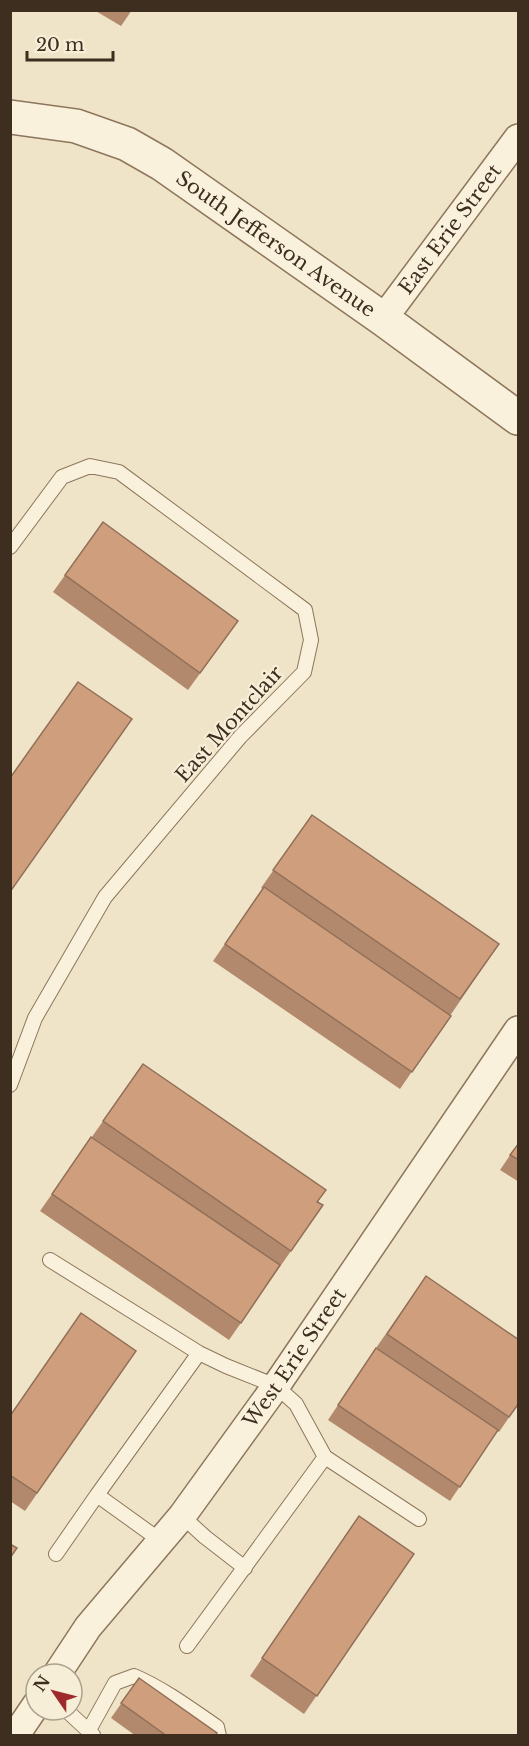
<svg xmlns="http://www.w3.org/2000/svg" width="529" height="1746" viewBox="0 0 529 1746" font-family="'Libre Baskerville',serif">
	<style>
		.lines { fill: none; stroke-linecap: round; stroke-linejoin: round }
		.service-casing { stroke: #8d765c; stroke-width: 16 }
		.minor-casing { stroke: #8d765c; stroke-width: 30 }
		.tertiary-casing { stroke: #8d765c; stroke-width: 36 }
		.service { stroke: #faf1dc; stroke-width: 14 }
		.minor { stroke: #faf1dc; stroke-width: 27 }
		.tertiary { stroke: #faf1dc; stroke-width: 33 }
		.wall { fill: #b2896c }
		.building { fill: #cf9f7d; stroke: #916f58; stroke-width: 1.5 }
		.labels { text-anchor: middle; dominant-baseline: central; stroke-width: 4.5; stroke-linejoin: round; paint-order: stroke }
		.street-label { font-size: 20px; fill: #3d2e20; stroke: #f7eed8 }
	</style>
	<rect width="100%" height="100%" fill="#f0e4c8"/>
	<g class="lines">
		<defs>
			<path id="service" d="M10,547L62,477L90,466L119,472L305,610L311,640L304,672L240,737L105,897L35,1018L10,1085
				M50,1260L199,1353L226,1366L276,1386L296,1404L325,1457L419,1519
				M182,1516L205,1537L245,1568
				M161,1541L97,1495L199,1353
				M56,1554L97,1495
				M187,1646L325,1457
				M66,1710L93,1735
				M89,1730L115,1683L134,1676C164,1689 191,1709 217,1727L219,1736"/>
			<g id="minor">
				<path id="s1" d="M383,319L518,138"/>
				<path id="s2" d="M57,1674L88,1627L182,1516L276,1386L518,1030"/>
				<path d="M15,1736L36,1705"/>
			</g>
			<g id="tertiary">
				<path id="s3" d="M10,117L76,126L127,144L162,164L383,319L518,418"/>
			</g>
		</defs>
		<!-- service casing -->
		<use href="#service" class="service-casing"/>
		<!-- minor casing -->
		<use href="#minor" class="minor-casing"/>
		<!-- tertiary casing -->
		<use href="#tertiary" class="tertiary-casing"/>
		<!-- service -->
		<use href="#service" class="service"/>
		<!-- minor -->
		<use href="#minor" class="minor"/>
		<!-- tertiary -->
		<use href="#tertiary" class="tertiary"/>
	</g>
	<!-- wall -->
	<path class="wall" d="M94,10H132L121,26Z
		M103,522L238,621L188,690L53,592Z
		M312,815L499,944L400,1089L213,961L263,889L261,888Z
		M143,1064L323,1205L229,1340L40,1211Z
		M519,1142V1182L500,1170Z
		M426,1276L519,1403L499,1432L497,1431L450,1501L328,1420L376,1348L426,1382L376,1348Z
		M136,1351L25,1511L10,1501V1415Z
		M359,1516L414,1554L304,1714L250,1676Z
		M139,1678L216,1736H136L111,1718Z"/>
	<!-- building -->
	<path class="building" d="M103,522L238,621L200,673L65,575Z
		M78,682L132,719L10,892V778Z
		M312,815L499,944L460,999L273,870Z
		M264,887L451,1016L412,1072L225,944Z
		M143,1064L326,1190L317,1202L323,1205L291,1251L103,1121Z
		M91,1137L280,1265L241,1323L52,1194Z
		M519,1143V1160L510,1155Z
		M426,1276L519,1340V1403L509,1417L387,1334Z
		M81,1313L136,1351L37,1493L10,1475V1416Z
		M376,1348L498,1430L460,1487L338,1405Z
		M359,1516L414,1554L317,1696L262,1658Z
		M10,1544L17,1548L10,1558Z
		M139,1678L217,1733L215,1736H167L121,1703Z"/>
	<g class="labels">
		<!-- street labels -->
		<g class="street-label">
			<text stroke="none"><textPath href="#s1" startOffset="112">East Erie Street</textPath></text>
			<text stroke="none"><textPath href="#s3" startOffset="300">South Jefferson Avenue</textPath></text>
			<text transform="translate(229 724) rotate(-48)">East Montclair</text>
			<text stroke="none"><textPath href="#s2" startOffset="396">West Erie Street</textPath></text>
		</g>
	</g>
	<!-- border -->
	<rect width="529" height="1746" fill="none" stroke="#3d2e20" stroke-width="24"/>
	<!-- north arrow -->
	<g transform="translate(54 1692) rotate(305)"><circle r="28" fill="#f7eed8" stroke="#ada18e" stroke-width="1.5"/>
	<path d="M0-4.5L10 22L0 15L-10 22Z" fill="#9e2a2b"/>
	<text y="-9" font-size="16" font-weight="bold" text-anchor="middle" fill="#3d2e20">N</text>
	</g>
	<!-- scale -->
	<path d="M27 51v9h86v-9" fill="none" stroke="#3d2e20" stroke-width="3"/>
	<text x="36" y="51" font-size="18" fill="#3d2e20" stroke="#f7eed8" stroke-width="4.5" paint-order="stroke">20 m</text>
</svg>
